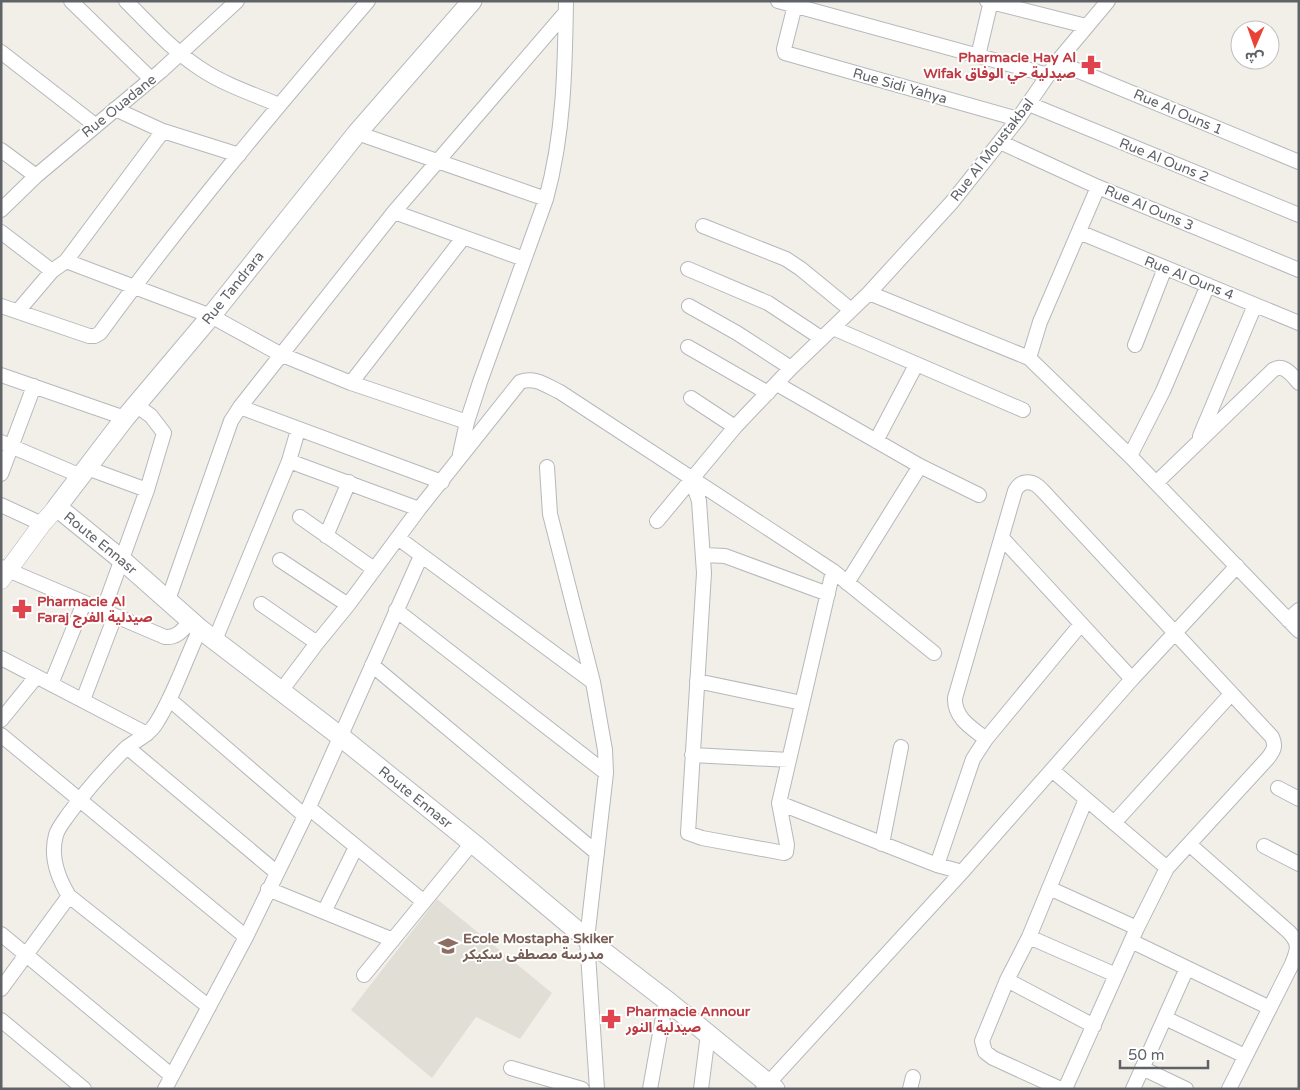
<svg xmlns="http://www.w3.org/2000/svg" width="1300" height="1090" viewBox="0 0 1300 1090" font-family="'Varela Round','Noto Sans Arabic',sans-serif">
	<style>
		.education { fill: #e1ded6 }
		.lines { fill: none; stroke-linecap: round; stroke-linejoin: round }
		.minor-casing { stroke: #b5b8bc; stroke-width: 16 }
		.tertiary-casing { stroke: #b5b8bc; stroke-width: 19 }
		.secondary-casing { stroke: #b6babf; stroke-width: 21 }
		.minor { stroke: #fff; stroke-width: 14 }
		.tertiary { stroke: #fff; stroke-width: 18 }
		.secondary { stroke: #fff; stroke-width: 19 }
		.labels { text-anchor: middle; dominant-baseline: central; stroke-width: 4; stroke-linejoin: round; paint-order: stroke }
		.health-label { font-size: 14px; font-weight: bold; fill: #be3a42; stroke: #fff; text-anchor: start }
		.street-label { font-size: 14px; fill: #5f6368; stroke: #fff }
		.education-label { font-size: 14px; font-weight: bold; fill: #785e54; stroke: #fff; text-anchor: start }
	</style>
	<rect width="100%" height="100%" fill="#f1efe8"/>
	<!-- education -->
	<path class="education" d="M437,899L552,993L520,1039L476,1017L432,1078L351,1010Z"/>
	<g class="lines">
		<defs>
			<path id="minor" d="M71,1L151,79
				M126,1C150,25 173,51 201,69C225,85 253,94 279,105
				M778,1L1048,75
				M796,1L784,49L785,53L1018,119
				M987,1L1086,26
				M1,52L95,125
				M978,56L991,1
				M1057,62L1299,162
				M1029,104L1299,215
				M115,109L163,131L239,155
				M357,133L546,199
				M1000,142L1098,187L1299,270
				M1,150L36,176
				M1,210L36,176L161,71L237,1
				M394,212L524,259
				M703,226L786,259L801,269L851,310
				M1,232L52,271
				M1079,232L1299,323
				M66,261L211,316L280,354L351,383L467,422
				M688,269L768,303L821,338
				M869,293L1029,358L1130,456L1299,631
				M1,306L89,336H95L100,333C184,218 275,109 368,1
				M689,306L737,333L791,368
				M18,311L52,271L66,261L163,131
				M833,328L1023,410
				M1135,345L1165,268
				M688,347L768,393
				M1029,358L1040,322L1098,187
				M1,375L125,418
				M351,383L463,238
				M777,384L920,466L979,495
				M691,398L735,427
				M240,407L442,482
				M1200,436L1255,305
				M876,441L916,365
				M1,442L81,476
				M460,454L467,422L480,382L546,199C564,134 565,68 566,1
				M1130,456L1163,391L1208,285
				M289,461L419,509
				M547,467L550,514L593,682
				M87,468L147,490
				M1,474L34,386
				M692,480L699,501L704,573L688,833L702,838L784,853L786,852L787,845L779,803L833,571
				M1156,483L1273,370C1284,363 1292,375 1299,383
				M1,505L42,524
				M300,517L374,569
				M657,521L735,427L791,368L869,293L952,202L1018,119L1057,62L1108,1
				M326,536L349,482
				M398,538L593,682L605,750L606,773L587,939L597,1089
				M1002,538L1132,679
				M704,555L725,556L828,594
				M280,560L348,605
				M1,567L165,637C178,638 183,629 191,621
				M847,583L920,466
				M168,600L231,421L240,407L394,212L566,12
				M261,604L317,643
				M396,610L606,773
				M103,611L147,490L164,433L151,416L136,405
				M1288,620L1299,610
				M215,640L289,461L298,430
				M1,658L147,734
				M372,665L597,853
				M697,681L802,703
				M51,684L84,603
				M281,691L317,643L348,605L419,509L520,382C535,376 547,386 560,392L833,571L934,653
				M169,699L305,816
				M83,700L115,616
				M1,720L36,677
				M1,735L246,937
				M986,739C972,728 954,718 955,698L1015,491C1022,478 1034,481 1042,490L1272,737C1276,746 1274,750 1268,758L1167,868L1137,928L1065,1089
				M127,747L276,872
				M692,755L789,760
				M1052,770L1167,868
				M1278,788L1299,799
				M779,803L937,865L962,872
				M309,808L424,902
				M1114,823L1231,694
				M882,844L901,747
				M1189,844L1289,932C1300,944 1298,949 1292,964L1229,1089
				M1264,846L1299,864
				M937,865L973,759L986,739L1081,624
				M1049,888L1137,928
				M268,889L393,940
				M69,896L209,1007
				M324,912L356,847
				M1,934L172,1076
				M1029,937L1116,975
				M1131,941L1270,1008
				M364,975L472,843
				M1007,980L1094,1026
				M1,989L69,896C58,878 50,856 56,835C58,828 64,821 68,815C85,792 105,769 125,749C135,740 147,737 155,725C174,696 185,660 200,629
				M1165,1018L1245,1056
				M1,1020L84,1089
				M511,1068L582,1089
				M1142,1068L1186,1089
				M165,1089L246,937L305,816L421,556
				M650,1089L666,1000
				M701,1089L708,1034
				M763,1089L962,872L1132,679L1237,566
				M910,1089L913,1077
				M1061,1089L993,1058L985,1052L982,1041L1007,980L1029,937L1086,799
				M1133,1089L1187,968"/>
			<path id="tertiary" d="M1,580L42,524L57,507"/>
			<g id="secondary">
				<path id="s1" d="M472,1L357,133L211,316L125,418L57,507L122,560L200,629L341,737L475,845L587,939L670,1003L775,1089"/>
			</g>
		</defs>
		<!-- minor casing -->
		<use href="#minor" class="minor-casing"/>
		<!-- tertiary casing -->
		<use href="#tertiary" class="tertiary-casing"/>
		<!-- secondary casing -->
		<use href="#secondary" class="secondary-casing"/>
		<!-- minor -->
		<use href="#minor" class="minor"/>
		<!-- tertiary -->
		<use href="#tertiary" class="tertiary"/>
		<!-- secondary -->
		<use href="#secondary" class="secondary"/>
	</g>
	<!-- icons -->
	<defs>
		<symbol id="pharmacy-bare" viewBox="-9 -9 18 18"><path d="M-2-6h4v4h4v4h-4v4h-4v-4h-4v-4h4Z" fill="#e0444e" stroke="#fff" stroke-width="2.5" paint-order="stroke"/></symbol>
		<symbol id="school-bare" viewBox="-9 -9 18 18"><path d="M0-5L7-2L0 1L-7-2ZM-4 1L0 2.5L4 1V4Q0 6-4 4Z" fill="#8d6e63" stroke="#fff" stroke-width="2.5" paint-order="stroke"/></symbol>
	</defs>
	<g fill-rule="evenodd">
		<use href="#pharmacy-bare" x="1077" y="51" width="28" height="28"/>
		<use href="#pharmacy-bare" x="8" y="595" width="28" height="28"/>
		<use href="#school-bare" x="434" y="932" width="28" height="28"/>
		<use href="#pharmacy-bare" x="597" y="1005" width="28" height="28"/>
	</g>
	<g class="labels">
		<!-- health labels -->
		<g class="health-label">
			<text x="1076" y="57" text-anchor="end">Pharmacie Hay Al<tspan x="1076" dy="16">Wifak صيدلية حي الوفاق</tspan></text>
			<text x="37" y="601">Pharmacie Al<tspan x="37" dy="16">Faraj صيدلية الفرج</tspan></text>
			<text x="626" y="1011">Pharmacie Annour<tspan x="626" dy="16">صيدلية النور</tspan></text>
		</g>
		<!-- street labels -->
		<g class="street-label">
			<text transform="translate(900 86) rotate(16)">Rue Sidi Yahya</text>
			<text transform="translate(119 106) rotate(-39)">Rue Ouadane</text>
			<text transform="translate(1178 112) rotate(23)">Rue Al Ouns 1</text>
			<text transform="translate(992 150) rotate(-52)">Rue Al Moustakbal</text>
			<text transform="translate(1164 160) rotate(22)">Rue Al Ouns 2</text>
			<text transform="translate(1149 208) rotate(23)">Rue Al Ouns 3</text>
			<text transform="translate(1189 278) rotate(22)">Rue Al Ouns 4</text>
			<text transform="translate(233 288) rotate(-51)">Rue Tandrara</text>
			<text stroke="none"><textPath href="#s1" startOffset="711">Route Ennasr</textPath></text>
			<text stroke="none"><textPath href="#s1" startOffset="1116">Route Ennasr</textPath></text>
		</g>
		<!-- education labels -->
		<g class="education-label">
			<text x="463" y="938">Ecole Mostapha Skiker<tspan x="463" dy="16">مدرسة مصطفى سكيكر</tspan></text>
		</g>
	</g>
	<!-- border -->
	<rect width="1300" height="1090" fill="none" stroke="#5f6368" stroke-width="5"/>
	<!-- north arrow -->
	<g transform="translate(1255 45) rotate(182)"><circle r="24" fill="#ffffff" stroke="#bfc1c3"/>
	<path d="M0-4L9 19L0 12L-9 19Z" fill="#ea4335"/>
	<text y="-8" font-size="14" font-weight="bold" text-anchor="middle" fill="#5f6368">ش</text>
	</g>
	<!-- scale -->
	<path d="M1120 1060v8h88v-8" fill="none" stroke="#5f6368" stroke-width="2.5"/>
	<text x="1128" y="1060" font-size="15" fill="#5f6368" stroke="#ffffff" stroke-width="4" paint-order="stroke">50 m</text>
</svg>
